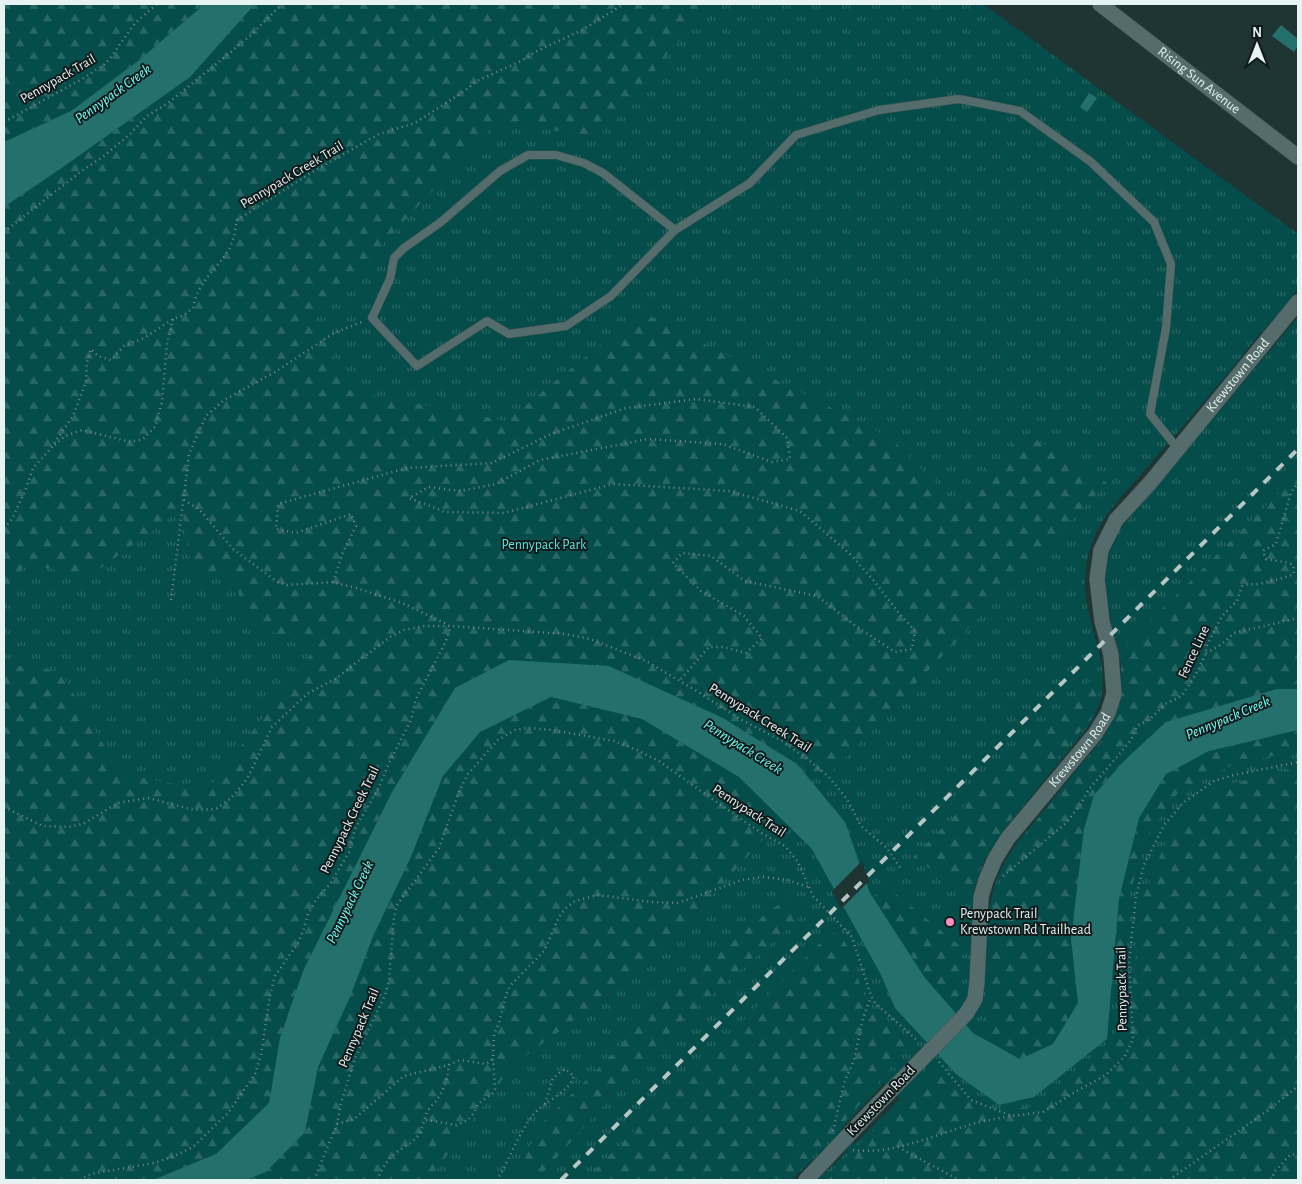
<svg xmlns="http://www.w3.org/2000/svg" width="1302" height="1184" viewBox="0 0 1302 1184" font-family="'Alegreya Sans',sans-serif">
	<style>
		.grass { fill: url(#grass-tufts) }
		.forest { fill: url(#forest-firs) }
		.water { fill: #24706d }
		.pier { fill: #1e3533 }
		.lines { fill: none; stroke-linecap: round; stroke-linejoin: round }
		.lane-casing { stroke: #3c504f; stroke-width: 9 }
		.street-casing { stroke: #3c504f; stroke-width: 16 }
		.path { stroke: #758886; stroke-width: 2.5; stroke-dasharray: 1 4; stroke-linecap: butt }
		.lane { stroke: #546c6b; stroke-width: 8 }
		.street { stroke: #546c6b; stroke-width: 15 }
		.rail { stroke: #b6c6c4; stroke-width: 4; stroke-dasharray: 9 9; stroke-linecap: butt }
		.street-bridge-casing { stroke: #3c504f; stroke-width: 16; stroke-linecap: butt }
		.street-bridge { stroke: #546c6b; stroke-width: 15 }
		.poi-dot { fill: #fd8ec0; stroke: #101a1a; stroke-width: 2 }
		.labels { text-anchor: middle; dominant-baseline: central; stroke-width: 4; stroke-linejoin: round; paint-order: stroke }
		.street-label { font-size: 14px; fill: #e6f3f2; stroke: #101a1a }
		.park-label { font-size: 14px; fill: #58e5e0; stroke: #101a1a }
		.poi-label { font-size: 14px; fill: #e6f3f2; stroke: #101a1a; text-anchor: start }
		.water-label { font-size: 15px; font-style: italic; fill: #71fbf5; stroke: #101a1a }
	</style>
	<defs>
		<pattern id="grass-tufts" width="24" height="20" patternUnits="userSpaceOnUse" patternTransform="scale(1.25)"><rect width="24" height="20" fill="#054d4b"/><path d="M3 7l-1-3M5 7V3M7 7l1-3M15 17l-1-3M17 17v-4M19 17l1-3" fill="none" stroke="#296765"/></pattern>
		<pattern id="forest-firs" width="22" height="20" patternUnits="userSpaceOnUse" patternTransform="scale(1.25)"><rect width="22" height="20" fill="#054d4b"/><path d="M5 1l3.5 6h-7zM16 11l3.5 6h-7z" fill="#296765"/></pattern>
	</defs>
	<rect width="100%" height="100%" fill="#1e3533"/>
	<!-- grass -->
	<path class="grass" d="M4,4H983L1298,234C1298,245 1301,279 1298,287C1292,300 1268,325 1257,337C1224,379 1189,419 1154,459C1137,480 1116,500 1101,523C1088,546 1082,574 1086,600C1094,646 1117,679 1090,724L1003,831L984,861L973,892L970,962L986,965C987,945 987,914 992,895C997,874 1007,856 1020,839C1040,815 1059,792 1078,768C1092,752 1107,735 1115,716C1120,703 1123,688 1122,675C1121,641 1101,608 1104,574C1105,560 1111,547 1116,534L1298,317V1180H816L842,1157L852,1142L855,1144L900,1099L884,1083L841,1129L843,1132L791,1180H4Z"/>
	<!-- forest -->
	<path class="forest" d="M4,4H201L199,9L138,61L71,111L4,142Z
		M255,4H711L598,137L497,122L313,318L351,391L506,421L641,312L891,438L953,501L1025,433L1107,483L823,781L723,718L609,667L455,688L392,792L303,971L280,1038L270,1103L216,1154L153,1180H4V669L29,664L62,674L120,773L207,791L316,647L246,623L234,573H192L182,509L90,576L26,564L4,592V207L63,167L190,77Z
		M1298,474V689H1277L1166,722L1071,939L1078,1003L1053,1044L1020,1059L973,1033L985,1025L991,992L994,901L1015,847L1112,730L1121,701V650Z
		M1099,672V690L1091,719L1027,794L980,865L969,896L913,857Z
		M551,697L642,719L739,777L782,819L644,969L513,1065L429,1180H246L266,1172L305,1132L318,1067L350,997L374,934L410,859L443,776L480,732Z
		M1298,730V751L1236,763L1177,794L1146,837L1131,890L1125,965L1113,984L1119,899L1139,818L1166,774L1209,751Z
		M1298,767V1180H823L936,1069L992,1112L1036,1106L1112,1042L1133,981L1142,900L1170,832L1219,787Z
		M885,885L960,946L963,973L957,1004L925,978L873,897Z
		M790,895L798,920L672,1030L539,1177L520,1170L539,1126L612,1055L652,1005Z
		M834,933C850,936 856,976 862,990C871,1013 893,1029 911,1044L830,1139L790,1180H585L826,937Z"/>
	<!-- water -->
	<path class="water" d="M201,4H255L190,77L63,167L4,207V142L71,111L138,61L199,9Z
		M1281,25L1298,39V46L1294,52L1272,36Z
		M1089,93L1097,98L1087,112L1080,107Z
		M509,660L609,666L723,718L797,764L845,822L870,893L925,978L973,1033L1020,1059L1053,1044L1078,1003L1071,939L1084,829L1094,795L1125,760L1166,722L1277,689H1298V730L1209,751L1166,774L1139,818L1119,899L1107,1039L1034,1097L999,1105L956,1074L895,1008L881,975L812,849L739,777L642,719L551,697L480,732L443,776L410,859L374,934L350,997L318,1067L305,1132L266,1172L246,1180H153L216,1154L269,1103L280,1038L303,971L392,792L455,688Z"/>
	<!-- pier -->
	<path class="pier" d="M862,861L869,881L841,909L832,891Z"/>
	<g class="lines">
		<defs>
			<path id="lane" d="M675,230L603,173L584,163L556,155H528L500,171L441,222L404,248L394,258L390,279L372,318L417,366L487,321L509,334L566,326L611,296L675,230L750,183L796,135L879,110L959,99L1020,111L1091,162L1154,222L1171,264L1166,328L1150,414L1178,449"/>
			<g id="street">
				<path id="s1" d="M1100,4L1298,157"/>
				<path id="s2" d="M977,982L981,897L986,880L995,859L1008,838L1095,734L1108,713L1114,694L1111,655L1102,621L1097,579L1101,550L1116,520L1150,483L1298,302"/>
				<path d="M806,1180L874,1108"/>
			</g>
		</defs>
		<!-- lane casing -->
		<use href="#lane" class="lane-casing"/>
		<!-- street casing -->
		<use href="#street" class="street-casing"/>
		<!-- path -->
		<path class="path" d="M4,122L82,79L105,64L111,57L135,23L157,4
			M4,232L83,170L104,156L130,134L147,116L168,103L226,56L252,34L282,4
			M55,445L65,436L82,430L131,442L143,439L155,427L162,402L167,344L173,319
			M184,500L200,510L233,549L276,581L287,585L333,582L356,588L402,603L449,625
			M4,528L12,519L25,491L33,468L51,448L73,416L86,382L87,362L91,349L98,356L111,360L124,346L144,338L173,319L184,315L193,308C197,283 215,271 228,251C234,241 235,231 237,220L314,171L379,134L415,123L463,92L477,81L521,61L535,52L582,30L624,4
			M333,582L343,552L356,526L351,514L296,533L276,529L278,504L407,468L492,463L551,434L626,408L696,399L755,407L787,438L790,459L772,462L722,444L648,439L540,460L496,484L460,491L429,487L409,498L445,512L504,513L613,484L729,491L800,511L850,554L875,582L898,612L915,631L912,649L895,652L857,627L817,596L745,581L711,556L682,553L673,563L701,591L744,616L762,638L746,653L723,647H709L679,681
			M171,600L189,454L206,416L224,400L275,372L334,333L364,321
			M1206,653L1222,644L1234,633L1298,618
			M4,807L43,826L68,827L83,824L118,803L148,798L194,810L216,809L231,798L247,779L272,727L307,694L335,679L390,637L404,630L425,626H451L565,634L590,639L646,661L695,690L740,719L782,741L806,758L828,776L847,799L861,826L887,848L901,869
			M1003,876L1066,823L1079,807L1089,789L1111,764L1131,740L1137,726L1150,719L1165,704L1182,696L1196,674L1206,653V647L1222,616L1237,601L1242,586C1248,583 1253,585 1258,584C1271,581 1282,579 1294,574L1293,565C1286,561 1274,561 1266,559L1263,552L1264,550L1276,544L1291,492L1298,483
			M939,1062L971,1100L1012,1116L1043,1112L1075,1092L1106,1075L1125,1056L1133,1039L1129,962L1136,896L1144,865L1164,825L1183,803L1214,781L1234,775L1298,762
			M426,1120L456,1125L468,1120L474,1113L478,1104L493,1093L495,1089L493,1059
			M337,1124L354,1119L404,1076L449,1065
			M833,1131L844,1083L854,1060L863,1018L871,997
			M898,1147L959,1180
			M853,1150C892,1155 932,1136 969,1125C982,1121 996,1119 1010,1116
			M80,1180L91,1174L154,1163L174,1156L193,1147L228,1113L255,1074L261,1055L270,995L275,976L298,943L304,929L308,914L316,900L330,884L349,852L355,829L379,787L390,761L411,720L416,699L446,641L451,626
			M314,1180L337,1124L341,1103L355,1058L385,995L389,981L394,917L397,905L439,848L460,789L468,774L498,740L515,730L528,728L552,730L614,741L637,750L659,761L712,799L763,834L785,846L798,862L813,896L852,937L871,996L875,1003L919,1042
			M377,1180C382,1169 387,1159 397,1152C403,1147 411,1144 416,1138C424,1130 423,1119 428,1110C431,1106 436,1102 438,1098C445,1088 448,1076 449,1065L460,1060L486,1064L493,1059L494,1034L499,1023L506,995L510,986L544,951L559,917L567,907L575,901L597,895L652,902L678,903L742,880L763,877L788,880L808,887
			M496,1180L501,1174C510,1156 521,1130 533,1115C544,1101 568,1094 574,1076L565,1069L553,1078L545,1104
			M1169,1180L1267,1111L1298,1086
			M1271,1180L1275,1171L1290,1155L1298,1154"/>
		<!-- lane -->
		<use href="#lane" class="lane"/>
		<!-- street -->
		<use href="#street" class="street"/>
		<!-- rail -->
		<path class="rail" d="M561,1180L1298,449"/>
		<defs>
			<path id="street-bridge" d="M874,1108L966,1014L975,999L977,982"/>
		</defs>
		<!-- street-bridge casing -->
		<use href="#street-bridge" class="street-bridge-casing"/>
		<!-- street-bridge -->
		<use href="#street-bridge" class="street-bridge"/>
	</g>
	<!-- markers -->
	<circle class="poi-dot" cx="950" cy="922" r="5"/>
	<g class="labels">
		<!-- street labels -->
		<g class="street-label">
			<text transform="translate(58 79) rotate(-30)">Pennypack Trail</text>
			<text stroke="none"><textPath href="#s1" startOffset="125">Rising Sun Avenue</textPath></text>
			<text transform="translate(292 175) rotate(-31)">Pennypack Creek Trail</text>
			<text stroke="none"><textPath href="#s2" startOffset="699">Krewstown Road</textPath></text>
			<text transform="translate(1194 652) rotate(-65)">Fence Line</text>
			<text transform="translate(760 718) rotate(32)">Pennypack Creek Trail</text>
			<text stroke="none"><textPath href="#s2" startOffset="264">Krewstown Road</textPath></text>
			<text transform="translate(749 811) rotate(33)">Pennypack Trail</text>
			<text transform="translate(350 820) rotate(-64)">Pennypack Creek Trail</text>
			<text transform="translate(1122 989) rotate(-91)">Pennypack Trail</text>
			<text transform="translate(359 1028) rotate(-67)">Pennypack Trail</text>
			<text transform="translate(881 1101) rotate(-46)">Krewstown Road</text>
		</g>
		<!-- park labels -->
		<g class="park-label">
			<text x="544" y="545">Pennypack Park</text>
		</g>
		<!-- poi labels -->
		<g class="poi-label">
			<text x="960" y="914">Penypack Trail<tspan x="960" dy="16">Krewstown Rd Trailhead</tspan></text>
		</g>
		<!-- water labels -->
		<g class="water-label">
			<text transform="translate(113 94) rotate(-36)">Pennypack Creek</text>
			<text transform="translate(1228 718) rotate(-23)">Pennypack Creek</text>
			<text transform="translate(743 747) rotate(32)">Pennypack Creek</text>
			<text transform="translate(350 902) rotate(-64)">Pennypack Creek</text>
		</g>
	</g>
	<!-- border -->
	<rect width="1302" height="1184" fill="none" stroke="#e6f3f2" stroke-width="10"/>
	<!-- north arrow -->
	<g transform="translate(1257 45)" stroke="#101a1a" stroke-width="4" paint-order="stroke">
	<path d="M0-4L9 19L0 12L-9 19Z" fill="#e6f3f2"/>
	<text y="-8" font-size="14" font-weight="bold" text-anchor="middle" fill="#e6f3f2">N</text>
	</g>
</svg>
